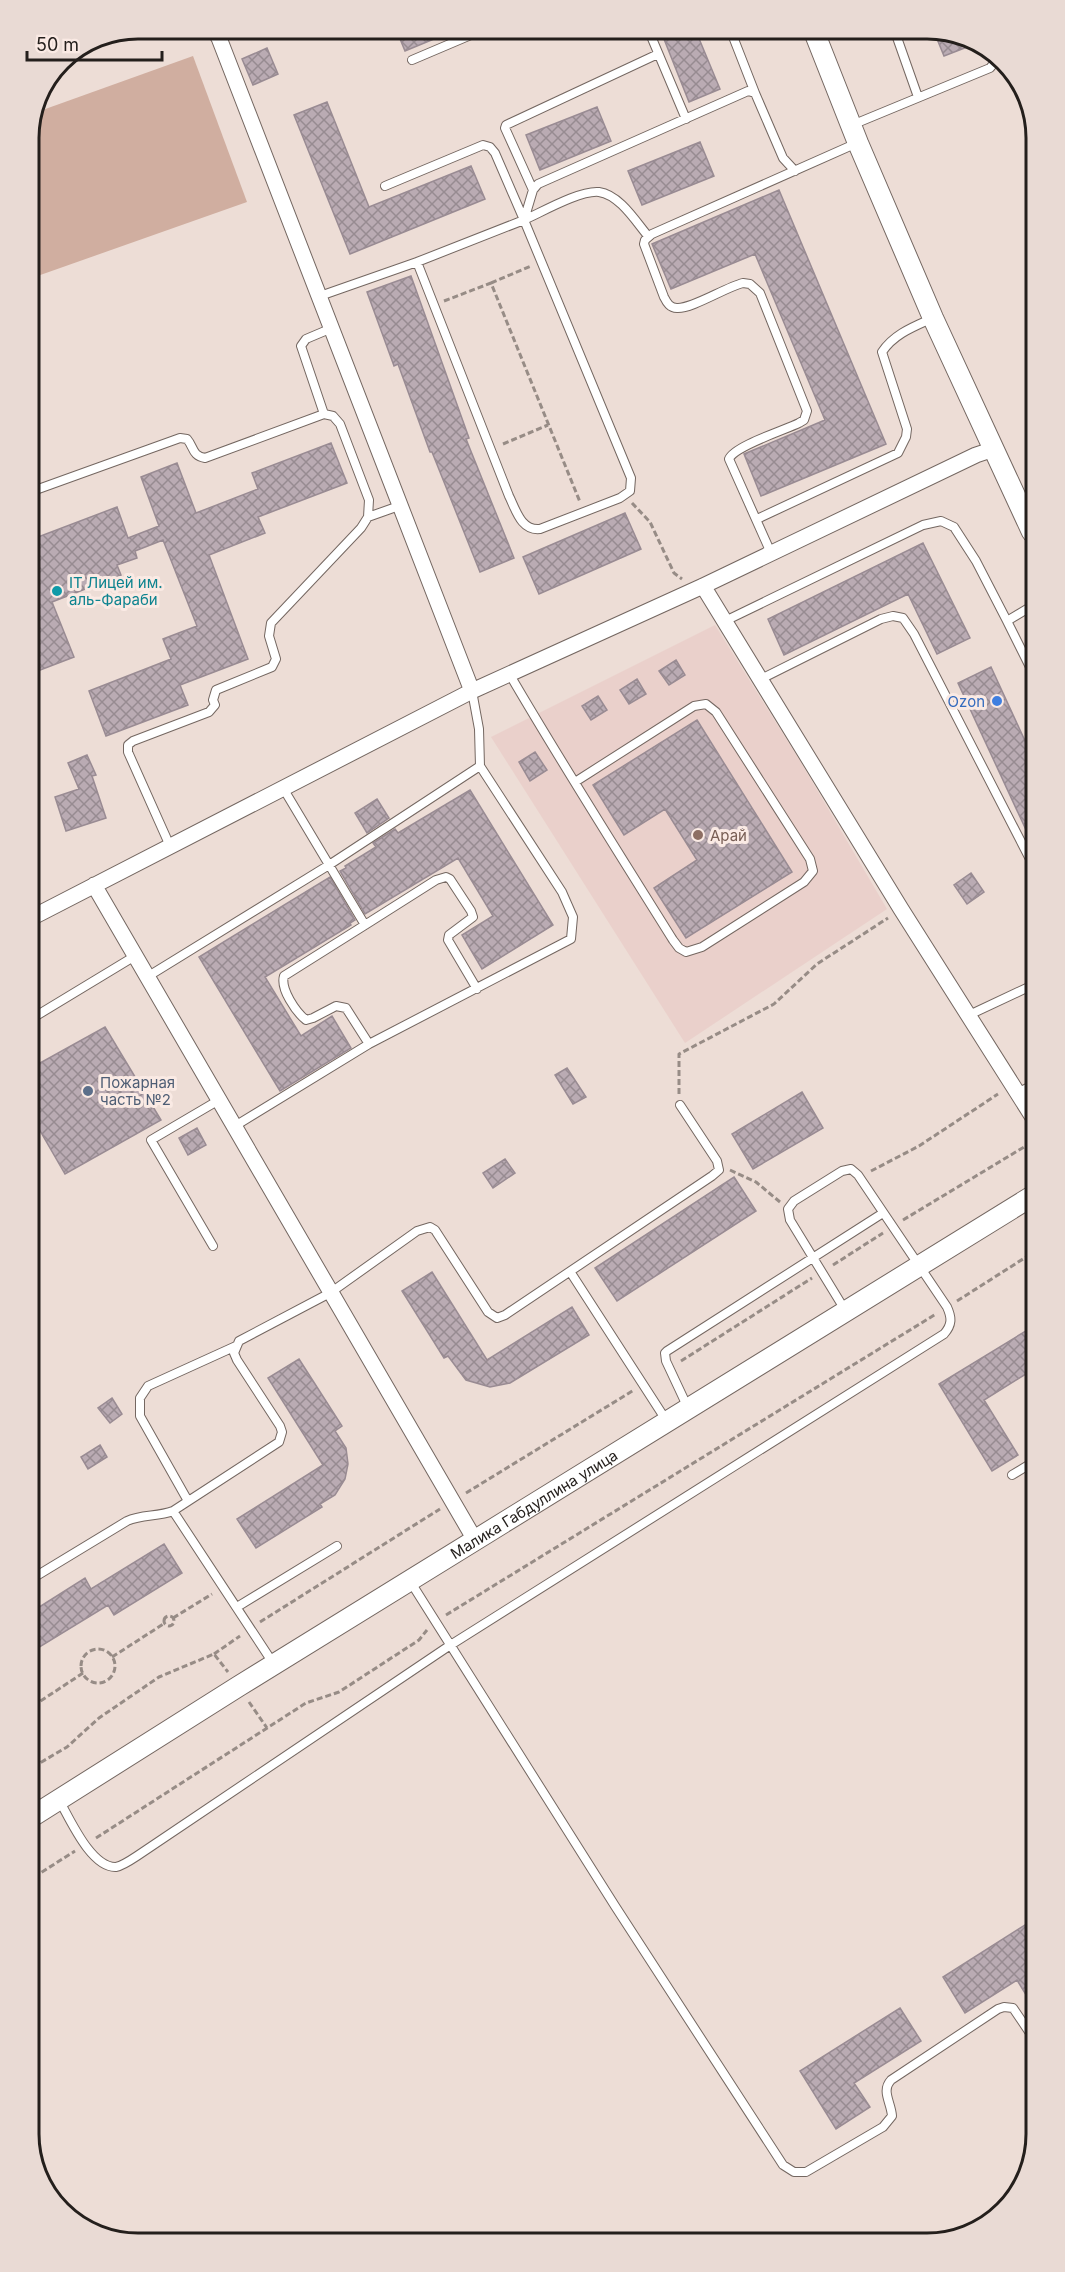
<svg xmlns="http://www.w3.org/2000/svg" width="1065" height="2272" viewBox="0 0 1065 2272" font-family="Inter,sans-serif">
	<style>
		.education { fill: #ead0cb }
		.garden { fill: #d0aea0 }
		.building { fill: url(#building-cross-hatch); stroke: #998b93; stroke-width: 1.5 }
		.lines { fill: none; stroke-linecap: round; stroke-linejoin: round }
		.service-casing { stroke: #746761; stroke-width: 10 }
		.minor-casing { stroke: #746761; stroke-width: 17 }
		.tertiary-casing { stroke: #746761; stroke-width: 22 }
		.path { stroke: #978c86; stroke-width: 3; stroke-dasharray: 6 3; stroke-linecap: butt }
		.service { stroke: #fff; stroke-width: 8 }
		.minor { stroke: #fff; stroke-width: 15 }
		.tertiary { stroke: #fff; stroke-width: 20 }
		.culture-dot { fill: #0f9aa8; stroke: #faeae4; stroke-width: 2 }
		.shop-dot { fill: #3f7fe0; stroke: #faeae4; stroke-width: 2 }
		.education-dot { fill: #8d6e63; stroke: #faeae4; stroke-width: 2 }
		.service-dot { fill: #5c6f8a; stroke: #faeae4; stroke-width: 2 }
		.labels { text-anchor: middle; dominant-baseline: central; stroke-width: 6; stroke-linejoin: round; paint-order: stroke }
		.culture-label { font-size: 15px; fill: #0d838f; stroke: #faeae4; text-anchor: start }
		.shop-label { font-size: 15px; fill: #366cbe; stroke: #faeae4; text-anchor: end }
		.education-label { font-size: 15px; fill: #785e54; stroke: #faeae4; text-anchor: start }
		.service-label { font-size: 15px; fill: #4e5e75; stroke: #faeae4; text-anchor: start }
		.street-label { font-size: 15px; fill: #241f1c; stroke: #faeae4 }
		.rim { fill: none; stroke: #241f1c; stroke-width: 3 }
	</style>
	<defs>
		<pattern id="building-cross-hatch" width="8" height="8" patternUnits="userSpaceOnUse" patternTransform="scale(1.5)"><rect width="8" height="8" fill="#baabb3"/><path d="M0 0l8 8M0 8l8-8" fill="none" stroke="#978b91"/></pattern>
	</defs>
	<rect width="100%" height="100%" fill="#edddd6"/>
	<!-- education -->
	<path class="education" d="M715,625L800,761L887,909L685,1043L491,737Z"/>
	<!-- garden -->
	<path class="garden" d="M193,56L247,202L29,279V131L37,112Z"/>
	<!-- building -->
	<path class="building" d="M396,29H458L405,51Z
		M660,29H695L720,89L689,102Z
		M933,29H935L975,44L944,56Z
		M267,48L278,74L253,85L242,59Z
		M327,102L369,207L471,166L485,199L350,254L294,115Z
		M597,107L611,141L540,170L526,135Z
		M700,142L714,176L642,205L628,171Z
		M779,190L886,444L761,496L744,454L825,420L755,254L671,289L652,244Z
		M411,276L469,438L466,439L514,558L480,572L432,452H430L398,364L394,366L367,292Z
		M331,443L347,483L258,517L265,533L209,555L248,659L180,685L188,705L106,736L89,691L171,659L163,639L197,626L163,540L135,551L137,558L117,565L121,575L52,602L74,657L30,674V598L34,596L30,585V540L117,507L128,538L159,526L141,477L177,463L196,513L258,489L252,473Z
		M625,513L641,549L539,594L523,557Z
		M923,543L970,638L937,654L908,594L784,655L768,619Z
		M676,660L685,675L669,685L659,671Z
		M991,667L1032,756L1033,845L958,683Z
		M637,679L646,694L629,704L620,690Z
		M598,696L607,710L591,720L582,706Z
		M697,720L792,872L686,938L654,888L697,860L665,809L624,835L593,785Z
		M535,752L547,770L530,781L519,762Z
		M87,755L96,775L92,776L106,818L66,831L55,797L79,789L68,763Z
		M470,790L553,925L482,969L462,935L493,916L458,858L365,914L340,871L346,868L345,866L376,847L373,843L395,829L398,833Z
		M377,799L389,818L367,833L355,813Z
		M971,873L984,892L967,904L954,885Z
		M330,877L355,920L350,923L351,925L265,977L301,1036L332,1016L351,1048L280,1091L199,957Z
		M105,1027L161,1120L65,1174L31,1115V1068Z
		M567,1068L586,1097L573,1104L555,1075Z
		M802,1092L823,1128L753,1169L732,1134Z
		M197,1128L206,1145L188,1155L179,1138Z
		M505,1159L515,1173L493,1188L483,1173Z
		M734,1177L756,1211L617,1301L595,1268Z
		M432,1272L487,1360L572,1307L589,1335L510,1383L490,1387L466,1380L448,1356L444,1358L402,1291Z
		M1034,1326V1369L984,1400L1018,1455L992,1471L939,1384Z
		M299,1359L342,1426L335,1431L346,1448L348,1464L345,1479L335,1495L320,1504L322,1507L256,1548L237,1519L323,1465L268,1378Z
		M112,1398L122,1414L110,1423L98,1408Z
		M100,1445L107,1457L88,1469L81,1457Z
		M164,1544L182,1573L114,1615L108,1605L33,1651V1611L85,1578L91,1589Z
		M1036,1918V2011L1017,1980L965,2013L943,1977Z
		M900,2008L921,2041L854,2083L870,2107L836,2129L800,2071Z"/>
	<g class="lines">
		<defs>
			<path id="service" d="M648,29L686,119
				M730,29L755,93
				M894,29L918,97
				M412,60L485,29
				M852,125L990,68L995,62L993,51
				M385,186L483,145L490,147L495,153L524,220
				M533,190L505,128L506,125L658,54
				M524,220L533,190L538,184L748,91L755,93L783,158L795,171
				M524,220C542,212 580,190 599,192C620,195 636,222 648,236
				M320,296L417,262L524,220L631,478L630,491L620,498L540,529C521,531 516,510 509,496L417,262
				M30,492L180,438L187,439C194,447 192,456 205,458L324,414L301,346L306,339L332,328
				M368,517L399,506
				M757,519L898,453L906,437L907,429L882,352C894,334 913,327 933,318
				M771,553L729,459C734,446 785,430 799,423L804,420L807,411L760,293L750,284L743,283C726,287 692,309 677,308C670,308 667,303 664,297L644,244L645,240L652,234L857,143
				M1032,606L1007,621L1032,671
				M725,621L923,525L941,521L954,527L976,561L1007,621
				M510,675C562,764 618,852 673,940L679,948L686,952L702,947L804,882L813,871L810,859L716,712L706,704L694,706L575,782
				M761,679L881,619L893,616L903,618L914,634L1033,865
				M283,788L365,925L284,976C280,989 296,1012 306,1020L313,1018L336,1006L346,1008L369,1044
				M170,846L128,752V745L133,741L209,712L215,705L213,700L216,690L272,667L276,659L269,636L271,623L361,528L368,517L369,500L340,424L333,416L324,414
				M365,925L436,880L446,877L450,879L471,911L473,917L449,935L448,940L477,989
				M147,977L329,865L480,766
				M969,1015L1033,985
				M31,1019L135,956
				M1017,1093L1033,1085
				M235,1126L369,1044L571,939L573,917L562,892L480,766L479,729L472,691
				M213,1246L151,1140L219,1100
				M571,1273L666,1420
				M688,1408L666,1361L665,1353L667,1351L883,1213
				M1012,1475L1035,1461
				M188,1501L140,1416V1398L148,1386L236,1346
				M173,1511L273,1663
				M33,1578L127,1521C142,1514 157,1517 173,1511L279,1442L282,1432L280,1426L237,1360L234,1353L239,1341L330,1293L417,1231L430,1227L435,1230L488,1312L497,1318L505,1315L712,1176L719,1170L717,1161L680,1105
				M410,1581L615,1906L783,2165L794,2172H806L883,2127L892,2116C891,2102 881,2091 891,2080L998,2009L1004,2007L1013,2008L1036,2042
				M237,1607L337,1546
				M59,1800C70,1819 91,1868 116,1867C122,1866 131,1860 137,1856L449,1646L944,1334C952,1325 952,1318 947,1307L858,1175L851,1169L842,1171L794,1201L788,1209L790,1220L845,1310"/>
			<path id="minor" d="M214,29L219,38L472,691
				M93,39L103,35
				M703,586L901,909L1034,1119
				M94,885L475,1540
				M31,918L472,691L703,586L976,455L994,449"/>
			<g id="tertiary">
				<path d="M813,29L858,143L933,318L1032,532"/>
				<path id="s1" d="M33,1816L239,1686L1034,1195"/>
			</g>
		</defs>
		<!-- service casing -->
		<use href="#service" class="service-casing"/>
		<!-- minor casing -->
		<use href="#minor" class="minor-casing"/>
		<!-- tertiary casing -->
		<use href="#tertiary" class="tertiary-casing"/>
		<!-- path -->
		<path class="path" d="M491,283L531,266
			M444,301L491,283L580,502
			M503,444L548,425
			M632,503L650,522L674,573L682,579
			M679,1094V1054L774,1004L817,964L888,918
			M730,1170L756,1182L780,1202
			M871,1171L919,1146L998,1094
			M903,1220L1034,1141
			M833,1265L883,1233
			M957,1301L1034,1252
			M681,1361L812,1278
			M466,1493L634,1390
			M446,1615L936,1314
			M164 1621a5 5 0 1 1 10 0a5 5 0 1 1-10 0Z
			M173,1618L212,1594
			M260,1622L440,1509
			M81 1666a17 17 0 1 1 34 0a17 17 0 1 1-34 0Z
			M214,1654L240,1636
			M112,1657L165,1623
			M249,1702L267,1728
			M33,1706L83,1673
			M33,1767L67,1747L99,1718L159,1677L214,1654L228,1672
			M96,1838L306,1703L339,1692L419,1640L427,1630
			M34,1877L75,1851"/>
		<!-- service -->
		<use href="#service" class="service"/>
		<!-- minor -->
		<use href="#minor" class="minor"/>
		<!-- tertiary -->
		<use href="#tertiary" class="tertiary"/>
	</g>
	<!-- markers -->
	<circle class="culture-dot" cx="57" cy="591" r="6"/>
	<circle class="shop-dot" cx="997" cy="701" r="6"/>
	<circle class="education-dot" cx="698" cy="835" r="6"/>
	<circle class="service-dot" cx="88" cy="1091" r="6"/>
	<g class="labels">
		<!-- culture labels -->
		<g class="culture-label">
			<text x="69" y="582">IT Лицей им.<tspan x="69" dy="17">аль-Фараби</tspan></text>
		</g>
		<!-- shop labels -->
		<g class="shop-label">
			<text x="985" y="701">Ozon</text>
		</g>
		<!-- education labels -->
		<g class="education-label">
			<text x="710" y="835">Арай</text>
		</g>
		<!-- service labels -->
		<g class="service-label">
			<text x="100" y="1082">Пожарная<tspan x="100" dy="17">часть №2</tspan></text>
		</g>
		<!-- street labels -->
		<g class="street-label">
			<text stroke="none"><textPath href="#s1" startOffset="590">Малика Габдуллина улица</textPath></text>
		</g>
	</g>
	<!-- crop -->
	<path d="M0 0H1065V2272H0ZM138 39H927A99 99 0 0 1 1026 138V2134A99 99 0 0 1 927 2233H138A99 99 0 0 1 39 2134V138A99 99 0 0 1 138 39Z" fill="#e9dad4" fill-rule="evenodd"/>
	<path class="rim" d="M138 39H927A99 99 0 0 1 1026 138V2134A99 99 0 0 1 927 2233H138A99 99 0 0 1 39 2134V138A99 99 0 0 1 138 39Z"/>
	<!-- scale -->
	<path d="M27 51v9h135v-9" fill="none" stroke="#241f1c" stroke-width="3"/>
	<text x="36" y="51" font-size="18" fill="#241f1c" stroke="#faeae4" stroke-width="4.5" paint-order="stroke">50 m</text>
</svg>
